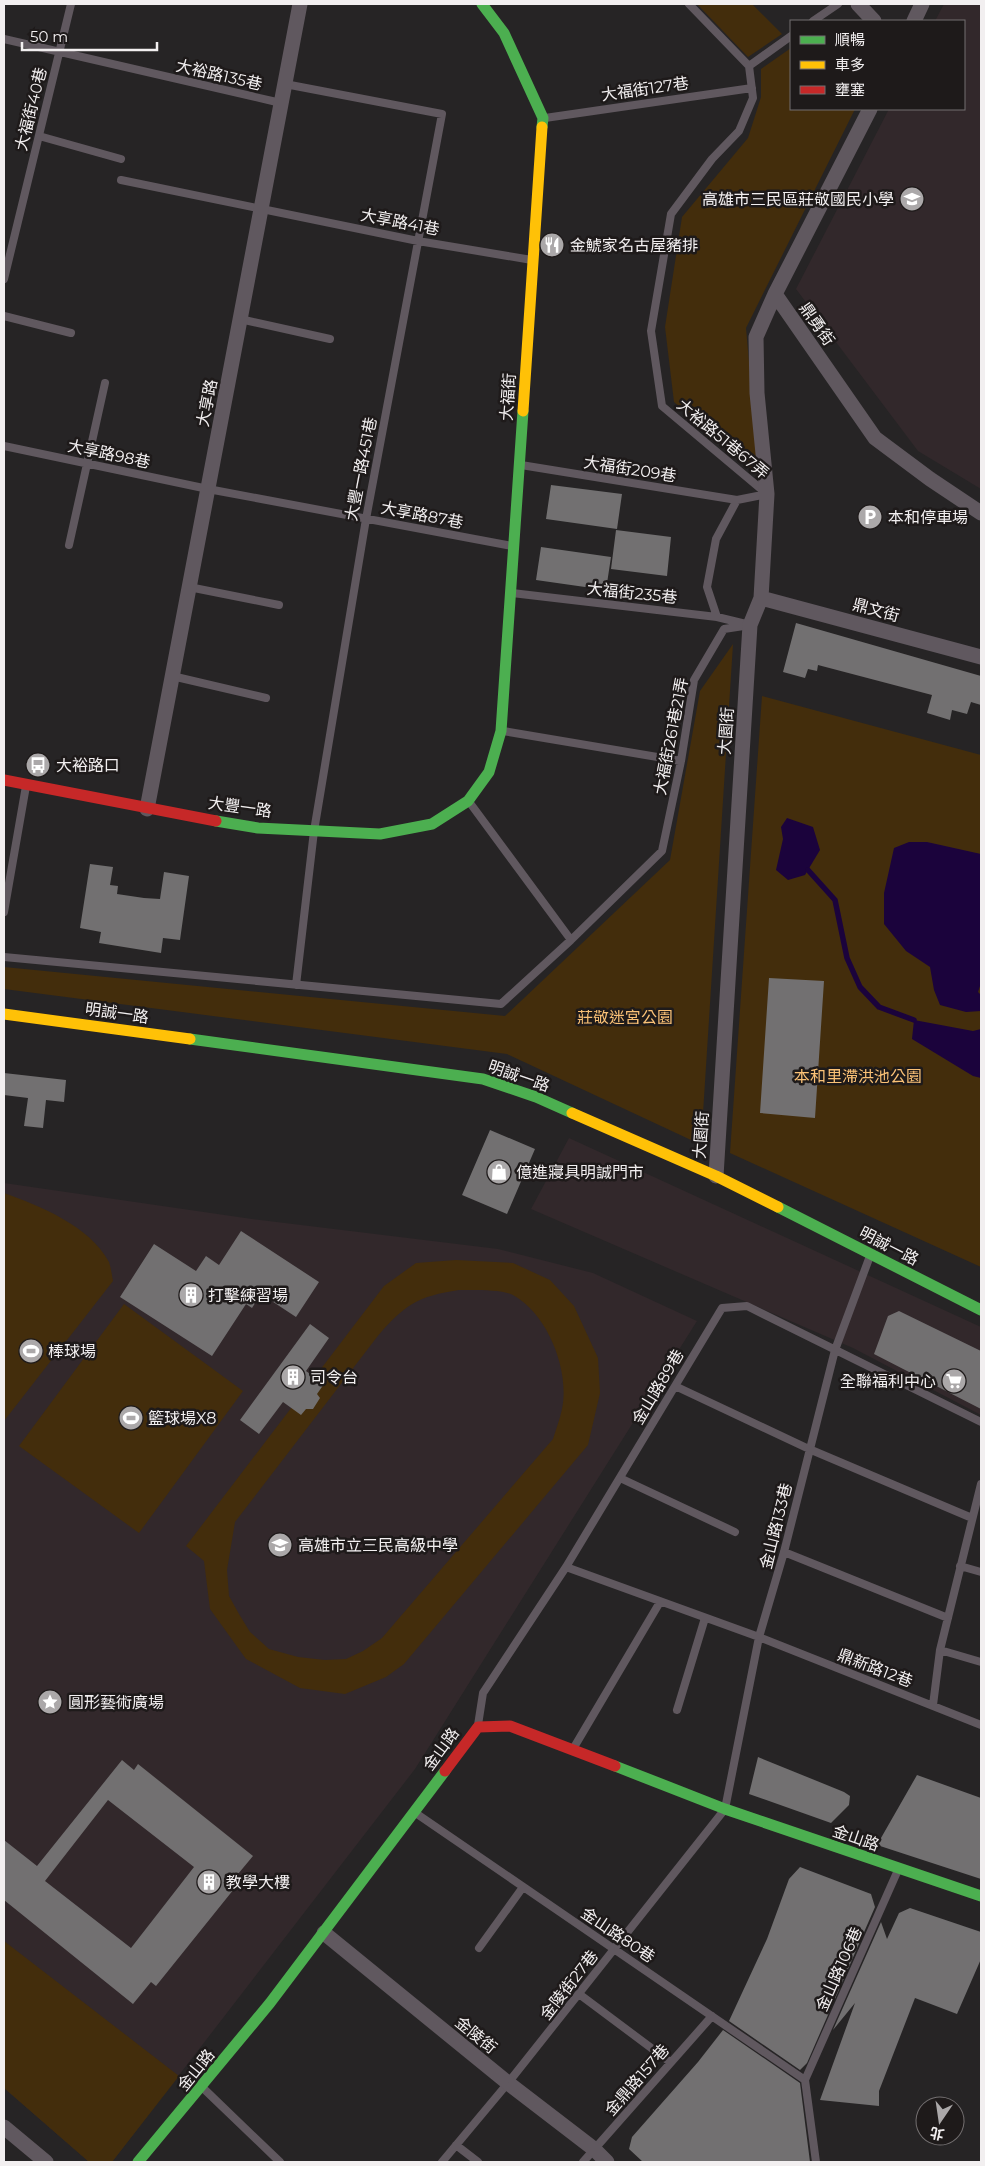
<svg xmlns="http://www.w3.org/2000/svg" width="985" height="2166" viewBox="0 0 985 2166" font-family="Montserrat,'Noto Sans TC',sans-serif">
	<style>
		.built { fill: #32282b }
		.green { fill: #432d0c; fill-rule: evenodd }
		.water { fill: #1b033c }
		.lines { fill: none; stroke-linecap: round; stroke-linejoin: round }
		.stream { stroke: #1b033c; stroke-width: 5.5 }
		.building { fill: #727071; fill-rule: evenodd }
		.lane { stroke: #60585f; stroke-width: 8 }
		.street { stroke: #60585f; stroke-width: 15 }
		.fast { stroke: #4caf50; stroke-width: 11 }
		.slow { stroke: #ffc107; stroke-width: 11 }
		.jam { stroke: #c62828; stroke-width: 11 }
		.labels { text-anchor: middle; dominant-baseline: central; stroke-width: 5; stroke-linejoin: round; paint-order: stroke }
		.street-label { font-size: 16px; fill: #f2eff0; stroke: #1e1a1a }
		.poi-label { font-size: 16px; fill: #f2eff0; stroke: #1e1a1a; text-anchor: start }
		.park-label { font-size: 16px; fill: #fac176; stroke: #1e1a1a }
	</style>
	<rect width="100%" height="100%" fill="#262425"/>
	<!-- built -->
	<path class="built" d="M944,4H981V489L918,451L796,289L889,109H964V21H935Z
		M569,1138L981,1327V1415L853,1348L531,1209Z
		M4,1183L252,1219L498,1249L593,1273L697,1321L415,1769L112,2162H89L4,2088Z"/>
	<!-- green -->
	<path class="green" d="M697,4H752L782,34L748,57Z
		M791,48V109H855L746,328L759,475L674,402L665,327L682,217L748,138L761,97V69Z
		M733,644L702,1129L691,1140L507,1054L4,989V967L505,1016L670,860L700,691Z
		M762,696L981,755V1267L730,1153Z
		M4,1193C40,1206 90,1226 109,1262C111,1268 112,1276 113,1281L4,1421Z
		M456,1260L513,1263L550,1280L574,1306L598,1358L600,1393L588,1445L404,1664L386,1677L345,1694L300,1688L246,1659L210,1609L204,1561L186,1546L384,1286L416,1263ZM459,1290C473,1290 502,1289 513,1295C548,1314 570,1371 562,1409C560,1419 556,1429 553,1439L382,1638L363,1651L346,1659L325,1660L298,1657L269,1649L250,1632L239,1614L229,1596L227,1570L235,1522L377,1337C404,1305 418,1296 459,1290Z
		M124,1304L243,1391L139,1533L19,1446Z
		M4,1941L179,2076L112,2162H89L4,2088Z"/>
	<!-- water -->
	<path class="water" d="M787,818L813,827L820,850L805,875L788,880L776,870L783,839L781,827Z
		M909,842H927L981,854V983L978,992L981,995V1011L966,1012L940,1005L934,990L930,967L906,951L884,924V893L894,848Z
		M914,1020L973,1031L981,1029V1078L973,1076L912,1039Z"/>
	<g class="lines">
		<!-- stream -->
		<path class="stream" d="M808,870L835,900L847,958L860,987L879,1007L914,1020"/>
	</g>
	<!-- building -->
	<path class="building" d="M551,485L622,494L617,529L546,519Z
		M616,530L671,537L667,576L611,569Z
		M541,547L611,557L606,590L536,580Z
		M796,623L981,676V705L971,702L967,714L952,710L950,720L927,713L932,695L818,665L817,671L808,669L805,678L783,672Z
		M90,864L113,867L110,885L118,886L117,894L144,898L160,899L164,872L189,876L180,940L163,938L161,953L99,943L101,932L80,928Z
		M769,978L824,981L815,1118L760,1113Z
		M4,1073L66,1080L64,1102L46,1100L43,1128L24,1126L28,1098L4,1095Z
		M490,1130L535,1149L507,1214L462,1195Z
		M241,1231L319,1282L296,1317L261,1294L252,1308L246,1304L212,1356L120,1297L154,1244L196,1271L206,1256L219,1265Z
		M899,1311L981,1351V1409L874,1354L888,1316Z
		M310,1324L329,1338L306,1371L324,1384L317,1394L320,1398L313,1409H306L301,1415L283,1402L259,1434L240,1420Z
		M758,1757L844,1792L850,1796L849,1805L831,1823L749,1794Z
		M122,1760L134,1770L138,1764L253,1856L233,1880L238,1884L156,1986L151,1982L133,2004L4,1900V1840L37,1866ZM108,1800L194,1867L131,1948L45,1881Z
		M917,1775L981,1798V1879L877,1845Z
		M800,1867L871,1894L875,1907L807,2063L800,2070L729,2021L767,1939L789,1879Z
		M910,1908L981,1932V1959L957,2014L915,1998L879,2091V2106L820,2100L855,2003L833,2030L881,1922L887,1939L899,1913Z
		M723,2030L800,2083L810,2162H643L629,2149L632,2137L698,2062Z"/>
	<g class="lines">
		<!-- lane -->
		<path class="lane" d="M689,4L749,66L753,98L739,131L712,159L671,214L651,331L662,406L767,494L737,500L716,539L707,587L717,617
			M813,21L838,4
			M4,39L281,103
			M749,66L791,36
			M285,84L442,114L366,519L314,831L296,985
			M545,118L752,88
			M39,136L121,159
			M121,180L418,241L532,260
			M4,279L71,4
			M4,316L71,333
			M240,319L330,339
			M4,446L208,489L512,546
			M521,465L737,500
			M69,545L105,383
			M189,587L279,605
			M512,593L717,617L746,624
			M172,676L266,698
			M503,731L681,761
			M470,803L571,940
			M4,912L26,786
			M4,957L501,1004L571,940L662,851L681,761L694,680L724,629L750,625
			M675,1386L809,1449L972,1518
			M620,1478L735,1532
			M784,1552L948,1618
			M960,1566L981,1572
			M566,1567L759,1637L981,1725
			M940,1650L981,1662
			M933,1705L940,1650L981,1484
			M677,1710L705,1618
			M478,1725L483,1693L566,1567L722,1308L747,1306L981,1422
			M573,1749L660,1602
			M417,1814L805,2080
			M479,1948L523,1887
			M579,1994L670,2062
			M805,2080L898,1870
			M805,2080L816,2162
			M203,2088L280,2162
			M456,2145L478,2162
			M442,2162L508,2083L725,1809L759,1637L784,1552L835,1350L870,1256
			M583,2162L712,2016"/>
		<!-- street -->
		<path class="street" d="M858,4L874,21
			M914,21L922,4
			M870,109L775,294L875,438L930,479L981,513
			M761,598L981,657
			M147,809L300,4
			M716,1176L750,625L761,598L767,494L757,393L756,337L775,294
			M324,1933L508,2083L594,2149L607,2162
			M4,2127L46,2162"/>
		<!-- fast -->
		<path class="fast" d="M482,4L504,33L543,118L542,127
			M216,821L258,828L380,834L432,824L468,801L489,772L501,731L523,411
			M190,1039L483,1079L536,1097L572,1113
			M778,1207L981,1310
			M615,1766L725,1809L981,1896
			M138,2162L270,2003L445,1771"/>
		<!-- slow -->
		<path class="slow" d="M523,411L542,127
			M4,1014L190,1039
			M572,1113L716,1176L778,1207"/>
		<!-- jam -->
		<path class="jam" d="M4,780L216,821
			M445,1771L478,1727L510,1726L615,1766"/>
	</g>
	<!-- icons -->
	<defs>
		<symbol id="school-disc" viewBox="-11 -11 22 22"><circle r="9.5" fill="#aba8a9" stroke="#1e1a1a"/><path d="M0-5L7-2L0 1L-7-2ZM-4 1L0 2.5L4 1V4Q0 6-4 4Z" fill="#fff"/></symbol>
		<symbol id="restaurant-disc" viewBox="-11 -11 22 22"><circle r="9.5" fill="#aba8a9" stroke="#1e1a1a"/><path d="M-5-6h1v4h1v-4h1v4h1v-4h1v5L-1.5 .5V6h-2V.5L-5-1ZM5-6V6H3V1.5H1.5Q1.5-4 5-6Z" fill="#fff"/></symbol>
		<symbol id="parking-disc" viewBox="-11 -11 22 22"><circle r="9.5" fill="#aba8a9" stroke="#1e1a1a"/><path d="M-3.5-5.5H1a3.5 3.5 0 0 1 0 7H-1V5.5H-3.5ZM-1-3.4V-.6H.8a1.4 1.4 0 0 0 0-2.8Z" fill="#fff"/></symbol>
		<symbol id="bus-disc" viewBox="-11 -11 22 22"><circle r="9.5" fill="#aba8a9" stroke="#1e1a1a"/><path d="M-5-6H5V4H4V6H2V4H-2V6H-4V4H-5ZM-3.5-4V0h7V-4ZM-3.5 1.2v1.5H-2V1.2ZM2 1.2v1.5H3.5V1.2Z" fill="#fff"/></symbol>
		<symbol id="shop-disc" viewBox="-11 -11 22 22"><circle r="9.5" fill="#aba8a9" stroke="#1e1a1a"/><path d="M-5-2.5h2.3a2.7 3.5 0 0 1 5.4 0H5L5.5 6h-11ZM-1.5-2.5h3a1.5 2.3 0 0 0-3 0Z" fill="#fff"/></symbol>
		<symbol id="building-disc" viewBox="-11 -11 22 22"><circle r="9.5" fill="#aba8a9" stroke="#1e1a1a"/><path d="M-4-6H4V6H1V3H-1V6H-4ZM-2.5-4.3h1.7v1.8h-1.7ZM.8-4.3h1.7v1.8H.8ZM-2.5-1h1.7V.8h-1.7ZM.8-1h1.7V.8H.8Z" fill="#fff"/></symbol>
		<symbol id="stadium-disc" viewBox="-11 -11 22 22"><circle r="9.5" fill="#aba8a9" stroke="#1e1a1a"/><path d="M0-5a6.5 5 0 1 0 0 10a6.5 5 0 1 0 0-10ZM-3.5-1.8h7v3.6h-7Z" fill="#fff"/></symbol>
		<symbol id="supermarket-disc" viewBox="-11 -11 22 22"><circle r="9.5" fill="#aba8a9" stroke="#1e1a1a"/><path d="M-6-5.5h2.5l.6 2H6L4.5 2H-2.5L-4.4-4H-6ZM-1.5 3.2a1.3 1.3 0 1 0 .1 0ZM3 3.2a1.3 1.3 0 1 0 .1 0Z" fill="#fff"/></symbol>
		<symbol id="sight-disc" viewBox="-11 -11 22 22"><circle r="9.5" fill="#aba8a9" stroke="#1e1a1a"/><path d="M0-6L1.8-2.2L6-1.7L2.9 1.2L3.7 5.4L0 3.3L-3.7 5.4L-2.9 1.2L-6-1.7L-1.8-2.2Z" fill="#fff"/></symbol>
	</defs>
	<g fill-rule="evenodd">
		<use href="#school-disc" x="898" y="185" width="28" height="28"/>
		<use href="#restaurant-disc" x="538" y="231" width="28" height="28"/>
		<use href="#parking-disc" x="856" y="503" width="28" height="28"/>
		<use href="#bus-disc" x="24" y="751" width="28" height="28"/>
		<use href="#shop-disc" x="485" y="1158" width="28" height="28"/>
		<use href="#building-disc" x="177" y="1281" width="28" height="28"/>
		<use href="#stadium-disc" x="17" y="1337" width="28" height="28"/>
		<use href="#building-disc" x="279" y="1363" width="28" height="28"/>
		<use href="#supermarket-disc" x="940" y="1367" width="28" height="28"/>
		<use href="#stadium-disc" x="117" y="1404" width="28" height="28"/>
		<use href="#school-disc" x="266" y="1531" width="28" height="28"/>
		<use href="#sight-disc" x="36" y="1688" width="28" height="28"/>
		<use href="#building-disc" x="195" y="1868" width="28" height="28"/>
	</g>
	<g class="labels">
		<!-- street labels -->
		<g class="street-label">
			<text transform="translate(219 75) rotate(13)">大裕路135巷</text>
			<text transform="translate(645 89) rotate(-8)">大福街127巷</text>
			<text transform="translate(31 109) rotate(-76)">大福街40巷</text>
			<text transform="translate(400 222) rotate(11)">大享路41巷</text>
			<text transform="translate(817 324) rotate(55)">鼎勇街</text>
			<text transform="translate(508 397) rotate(-86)">大福街</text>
			<text transform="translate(207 403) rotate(-79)">大享路</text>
			<text transform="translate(723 439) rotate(40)">大裕路51巷67弄</text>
			<text transform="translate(109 454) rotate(12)">大享路98巷</text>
			<text transform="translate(361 469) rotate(-79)">大豐一路451巷</text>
			<text transform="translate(630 469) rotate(9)">大福街209巷</text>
			<text transform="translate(422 515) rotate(11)">大享路87巷</text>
			<text transform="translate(632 593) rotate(6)">大福街235巷</text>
			<text transform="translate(876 610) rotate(15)">鼎文街</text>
			<text transform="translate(726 731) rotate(-86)">大園街</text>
			<text transform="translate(671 736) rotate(-79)">大福街261巷21弄</text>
			<text transform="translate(240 807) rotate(8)">大豐一路</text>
			<text transform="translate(117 1013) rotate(8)">明誠一路</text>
			<text transform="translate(519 1076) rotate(19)">明誠一路</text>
			<text transform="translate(701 1135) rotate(-86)">大園街</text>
			<text transform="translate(889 1246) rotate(27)">明誠一路</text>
			<text transform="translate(658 1387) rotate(-59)">金山路89巷</text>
			<text transform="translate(776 1526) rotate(-76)">金山路133巷</text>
			<text transform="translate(875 1668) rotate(21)">鼎新路12巷</text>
			<text transform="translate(441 1749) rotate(-54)">金山路</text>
			<text transform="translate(856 1838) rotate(19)">金山路</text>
			<text transform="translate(618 1935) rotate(34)">金山路80巷</text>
			<text transform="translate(839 1969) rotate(-66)">金山路106巷</text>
			<text transform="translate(569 1985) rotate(-52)">金陵街27巷</text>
			<text transform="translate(476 2035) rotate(39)">金陵街</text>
			<text transform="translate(196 2070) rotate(-51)">金山路</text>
			<text transform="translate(637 2080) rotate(-49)">金鼎路157巷</text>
		</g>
		<!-- poi labels -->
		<g class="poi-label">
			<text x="894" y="199" text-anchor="end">高雄市三民區莊敬國民小學</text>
			<text x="570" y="245">金鯱家名古屋豬排</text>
			<text x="888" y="517">本和停車場</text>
			<text x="56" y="765">大裕路口</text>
			<text x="516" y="1172">億進寢具明誠門市</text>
			<text x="208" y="1295">打擊練習場</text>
			<text x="48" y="1351">棒球場</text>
			<text x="310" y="1377">司令台</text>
			<text x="936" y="1381" text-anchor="end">全聯福利中心</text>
			<text x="148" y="1418">籃球場X8</text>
			<text x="298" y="1545">高雄市立三民高級中學</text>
			<text x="68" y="1702">圓形藝術廣場</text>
			<text x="226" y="1882">教學大樓</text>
		</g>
		<!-- park labels -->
		<g class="park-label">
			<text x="625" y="1017">莊敬迷宮公園</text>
			<text x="858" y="1076">本和里滯洪池公園</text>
		</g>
	</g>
	<!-- border -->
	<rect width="985" height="2166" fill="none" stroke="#f2eff0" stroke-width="10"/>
	<!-- legend -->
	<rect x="790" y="20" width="175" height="90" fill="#1e1a1a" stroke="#736f70"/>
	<rect x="800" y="36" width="25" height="8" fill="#4caf50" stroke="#736f70"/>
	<text x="835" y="45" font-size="15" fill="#f2eff0">順暢</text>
	<rect x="800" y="61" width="25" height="8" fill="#ffc107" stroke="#736f70"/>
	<text x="835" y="70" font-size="15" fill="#f2eff0">車多</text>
	<rect x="800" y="86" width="25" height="8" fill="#c62828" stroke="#736f70"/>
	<text x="835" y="95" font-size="15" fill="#f2eff0">壅塞</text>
	<!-- north arrow -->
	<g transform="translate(940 2121) rotate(193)"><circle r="24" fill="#1e1a1a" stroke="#736f70"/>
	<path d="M0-4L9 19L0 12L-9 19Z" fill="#aba8a9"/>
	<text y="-8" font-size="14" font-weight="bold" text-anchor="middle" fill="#f2eff0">北</text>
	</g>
	<!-- scale -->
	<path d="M22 42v8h135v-8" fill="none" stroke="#f2eff0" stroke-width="2.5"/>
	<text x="30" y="42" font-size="15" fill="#f2eff0" stroke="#1e1a1a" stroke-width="4" paint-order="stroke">50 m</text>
</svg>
